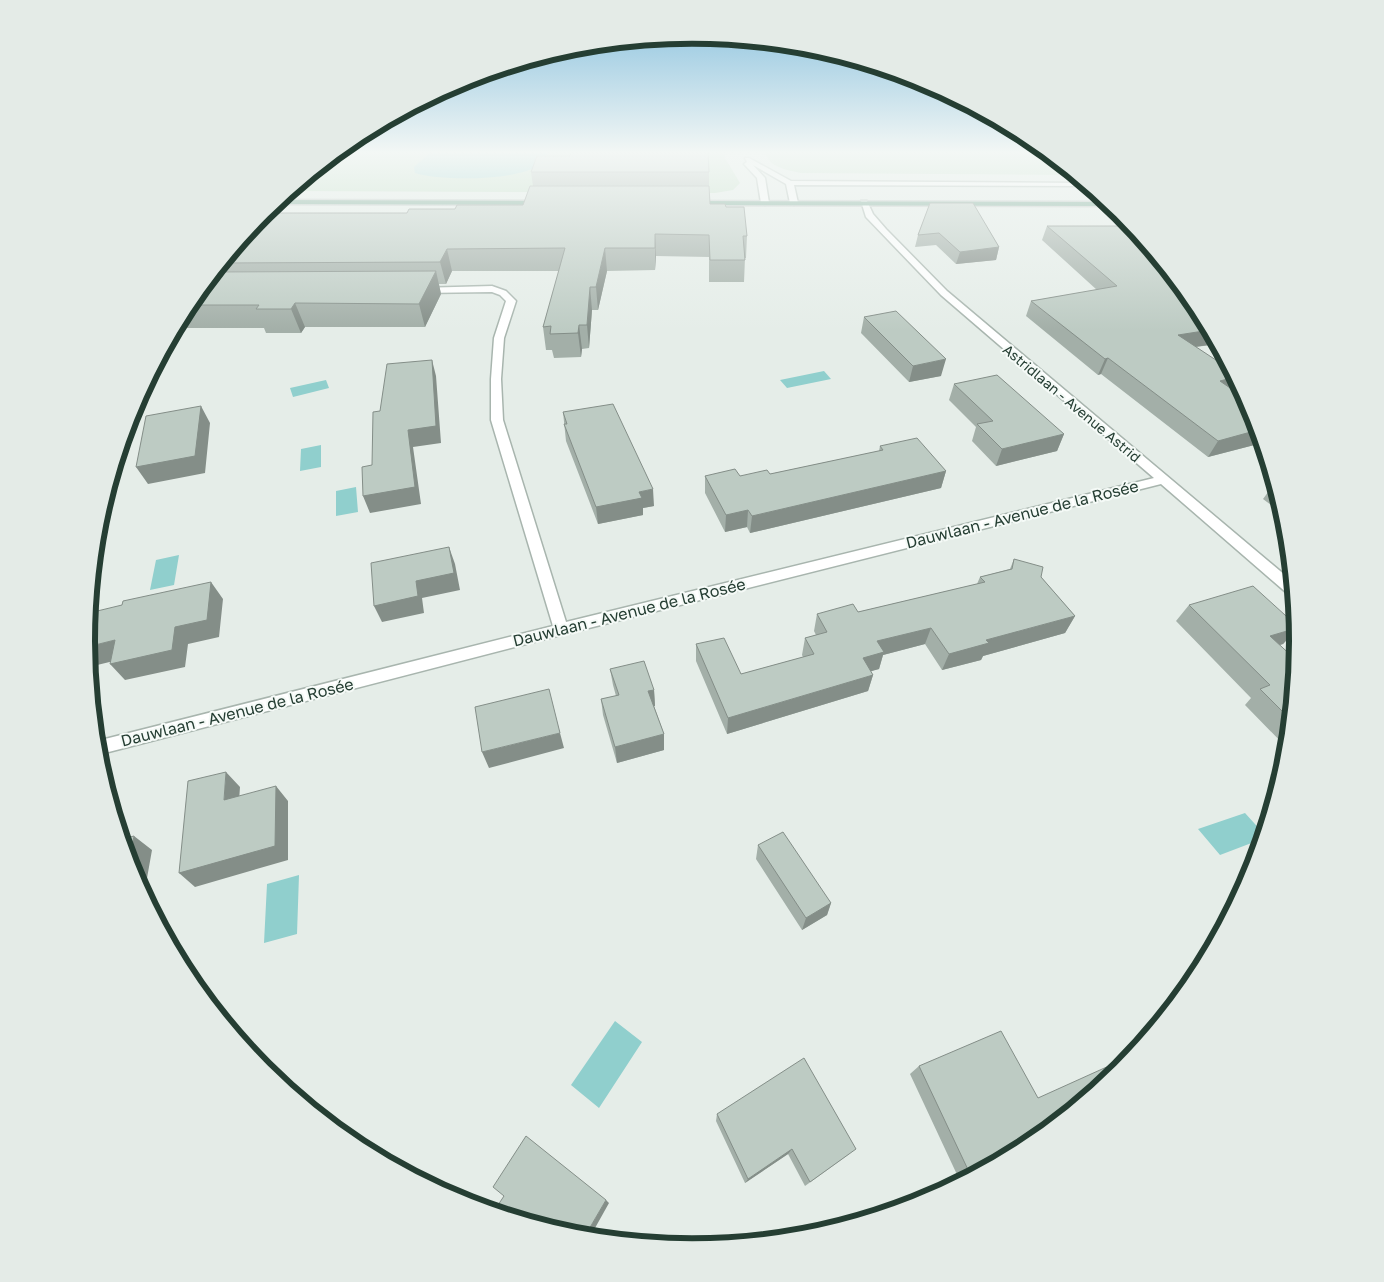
<svg xmlns="http://www.w3.org/2000/svg" width="1384" height="1282" viewBox="0 0 1384 1282" font-family="'Golos Text',sans-serif">
	<style>
		.green { fill: #bfddc2 }
		.water { fill: #90cfcd }
		.lines { fill: none; stroke-linecap: round; stroke-linejoin: round }
		.minor-casing { stroke: #a8b5ae; stroke-width: 3 }
		.major-casing { stroke: #c2c9c6; stroke-width: 3 }
		.minor { fill: #fff; fill-rule: evenodd }
		.major { fill: #6ca089; fill-rule: evenodd }
		.wall { fill: #a3afa8 }
		.shaded-wall { fill: #848e88 }
		.building { fill: #bdcbc3; stroke: #848e88 }
		.labels { text-anchor: middle; dominant-baseline: central; stroke-width: 4; stroke-linejoin: round; paint-order: stroke }
		.far-street-label { font-size: 14px; fill: #253e33; stroke: #f5faf7 }
		.street-label { font-size: 16px; fill: #253e33; stroke: #f5faf7 }
		.rim { fill: none; stroke: #253e33; stroke-width: 6 }
	</style>
	<rect width="100%" height="100%" fill="#e5ede8"/>
	<!-- green -->
	<path class="green" d="M338,151H724L725,158L740,183L733,190L715,193L290,191Z
		M765,151H1046L1075,175L801,173C788,170 768,168 765,151Z"/>
	<!-- water -->
	<path class="water" d="M432,151H549C546,156 542,163 537,166C515,181 440,181 415,173L414,167Z
		M824,371L831,379L787,388L780,380Z
		M326,380L329,388L293,397L290,388Z
		M321,445V467L300,471L301,449Z
		M356,487L358,512L336,516V491Z
		M179,555L174,585L150,590L156,560Z
		M1245,813L1264,834L1262,839L1220,855L1198,829Z
		M299,875L297,934L264,943L267,884Z
		M615,1021L642,1042L599,1108L571,1085Z"/>
	<g class="lines">
		<defs>
			<path id="minor" d="M745,158H749L791,181L1084,183L1089,186L794,185L798,203L794,205L790,203L786,184L753,165L765,178L769,203L765,205L761,203L757,178L744,164L747,162Z
				M861,201H867L873,214L886,229L947,291L1292,581L1293,595L1288,594L1161,484L561,635L97,755V741L553,626L491,420V379L494,338L506,301L500,295L492,292L421,293L416,290L418,288L492,286L506,291L516,301L504,338L501,379L503,420L566,622L1154,478L941,295L866,217Z"/>
			<path id="major" d="M279,200L545,201L549,203L545,205L274,204Z
				M690,201L1107,202L1112,206L687,205L686,203Z"/>
		</defs>
		<!-- minor casing -->
		<use href="#minor" class="minor-casing"/>
		<!-- major casing -->
		<use href="#major" class="major-casing"/>
		<!-- minor -->
		<use href="#minor" class="minor"/>
		<!-- major -->
		<use href="#major" class="major"/>
	</g>
	<!-- wall -->
	<path class="wall" d="M531,172H709V186L710,204L726,207L747,236L746,258H745L744,282H709V257L656,256L655,270L607,271L598,310H592L589,348L582,349L581,357L554,358L552,350H546L543,327L559,271H452L446,284H439L441,294L425,327H305L301,333H266L264,328H176L188,304L263,213H407L523,205L533,186Z
		M930,203L999,247L996,260L956,264L936,245L915,247L918,235Z
		M1047,226L1169,271L1166,276L1196,305L1217,344L1196,347L1237,381L1232,389L1252,409L1262,443L1208,457L1101,374L1098,375L1026,316L1031,301L1097,290L1042,240Z
		M864,317L941,376L909,382L861,333Z
		M954,384L1064,434L1057,451L996,466L972,441L976,427L949,400Z
		M563,412L654,506L643,508V515L598,524L566,441Z
		M880,446L946,471L941,488L750,533L747,527L725,532L705,493V476H740L770,474L879,451Z
		M1274,484L1284,515L1263,499Z
		M1014,559L1041,577L1075,616L1065,633L983,656L981,660L942,670L925,644L883,655L879,669L870,671L873,675L868,691L727,734L696,661V644L741,674L803,657L802,655L805,638L816,635L814,631L817,614L858,612L977,584L980,577L1010,569Z
		M1189,605L1296,625L1297,629L1283,644L1280,645L1296,660L1287,748L1245,705L1251,698L1176,621Z
		M610,669L654,690L655,706H654L664,734V750L617,763L603,715L601,699L616,696L613,685Z
		M758,845L831,903L827,915L802,930L756,859Z
		M919,1066L1038,1098L1028,1145L960,1181L910,1074Z
		M717,1114L849,1154L805,1186L788,1154L745,1183L716,1121Z"/>
	<!-- shaded-wall -->
	<path class="shaded-wall" d="M655,234L656,256L655,270Z
		M999,247L996,260L956,264L960,252Z
		M605,248L607,271L598,310L596,287Z
		M447,249L452,271L446,284L440,262Z
		M1147,252H1153L1163,264Z
		M1167,269L1169,271L1163,284L1158,270Z
		M436,271L441,294L425,327L419,304Z
		M590,287L592,310L589,348L587,325Z
		M295,303L305,327L301,333L291,309Z
		M579,325L582,349L581,357L578,333Z
		M1210,330L1217,344L1170,350L1178,335Z
		M1108,358L1101,374L1098,375L1105,359Z
		M946,359L941,376L909,382L913,366Z
		M432,360L436,376L441,443L413,447L421,504L370,513L363,496L408,430Z
		M1235,377L1237,381L1230,392L1220,381Z
		M201,406L210,423L205,473L148,484L136,467Z
		M1258,428L1262,443L1208,457L1218,441Z
		M1064,434L1057,451L996,466L1002,449Z
		M946,471L941,488L750,533L752,516Z
		M653,489L654,506L643,508V515L598,524L596,507L639,492Z
		M748,510L747,527L725,532L726,515Z
		M449,547L455,564L460,590L422,598L424,613L382,622L374,606Z
		M211,582L223,599L219,637L188,644L185,667L125,680L110,664Z
		M1075,616L1065,633L983,656L981,660L942,670L949,654L986,640Z
		M931,628L925,644L883,655L879,669L858,675L863,658L877,641Z
		M1297,628V629L1283,644L1255,652L1270,636Z
		M115,640L130,657L89,667L87,647Z
		M873,675L868,691L727,734L728,718Z
		M654,690L655,706L650,707L648,691Z
		M560,733L564,748L489,768L482,752Z
		M664,734V750L617,763L615,747Z
		M226,772L240,787L238,815L224,800Z
		M276,786L288,801V860L195,887L179,873Z
		M113,811L123,819L120,833Z
		M134,836L152,850L144,895L132,873L129,863Z
		M831,903L827,915L802,930L806,918Z
		M792,1149L788,1154L745,1183L748,1179Z
		M606,1200L609,1203L590,1237L585,1236Z"/>
	<!-- building -->
	<path class="building" d="M571,151H708L709,172H531L537,156H570Z
		M530,186H709L710,204H725L726,207H744L747,236H743L745,260H710L709,235L655,234V248H605L596,287H590L587,325H579L578,333L550,334L551,326L543,327L565,248L447,249L440,262L222,263L263,213H407L409,209H455L457,205H523Z
		M930,203H973L999,247L960,252L939,233L918,235Z
		M1047,226H1132L1153,252H1147L1162,263L1167,269L1158,270L1182,288L1196,305L1210,330L1178,335L1231,370L1235,377L1220,381L1246,399L1252,409L1258,430L1218,441L1108,358L1105,359L1031,301L1117,286Z
		M436,271L419,304L295,303L291,309H256L259,305H188L215,272Z
		M896,311L946,359L913,366L864,317Z
		M432,360L436,426L408,430L415,487L363,496L362,467L372,465L373,412L380,411L387,364Z
		M997,375L1064,434L1002,449L977,424L993,421L954,384Z
		M613,404L653,489L639,492L642,498L596,507L564,424H567L563,412Z
		M201,406L195,456L136,467L146,416Z
		M917,438L946,471L752,516L748,510L726,515L705,476L735,469L740,476L767,470L770,474L883,450L880,446Z
		M449,547L454,573L416,581L418,596L374,606L371,563Z
		M1014,559L1043,567L1041,577L1075,616L986,640L989,643L949,654L931,628L877,641L884,652L863,658L873,675L728,718L696,644L724,638L741,674L814,654L805,638L827,632L817,614L853,604L858,612L985,582L980,577L1012,569Z
		M211,582L207,620L175,627L172,650L110,664L115,640L87,647L86,641L89,613L122,605L123,601Z
		M1253,586L1296,625L1297,628L1270,636L1296,660L1290,719L1260,689L1270,685L1189,605Z
		M644,661L654,690L648,691L664,734L615,747L601,699L619,695L610,669Z
		M549,689L560,733L482,752L475,707Z
		M226,772L224,800L276,786L275,846L179,873L188,781Z
		M783,832L831,903L806,918L758,845Z
		M134,836L129,863L122,839Z
		M1001,1031L1038,1098L1131,1056L1120,1070L1028,1145L971,1176L919,1066Z
		M804,1058L856,1149L810,1182L792,1149L748,1179L717,1114Z
		M526,1136L606,1200L585,1236L574,1235L494,1211L504,1196L493,1187Z"/>
	<!-- sky -->
	<linearGradient id="sky" x2="0" y2="1"><stop stop-color="#85bfdd"/><stop offset="0.46" stop-color="#f3f7f5"/><stop offset="1" stop-color="#f3f7f5" stop-opacity="0"/></linearGradient>
	<rect width="1384" height="331" fill="url(#sky)"/>
	<g class="labels">
		<!-- far-street labels -->
		<g class="far-street-label">
			<text transform="translate(1072 403) rotate(40)">Astridlaan - Avenue Astrid</text>
		</g>
		<!-- street labels -->
		<g class="street-label">
			<text transform="translate(1022 514) rotate(-14)">Dauwlaan - Avenue de la Rosée</text>
			<text transform="translate(629 612) rotate(-14)">Dauwlaan - Avenue de la Rosée</text>
			<text transform="translate(237 712) rotate(-14)">Dauwlaan - Avenue de la Rosée</text>
		</g>
	</g>
	<!-- crop -->
	<path d="M0 0H1384V1282H0ZM95 641a597 597 0 1 1 1194 0a597 597 0 1 1-1194 0Z" fill="#e4ebe7" fill-rule="evenodd"/>
	<path class="rim" d="M95 641a597 597 0 1 1 1194 0a597 597 0 1 1-1194 0Z"/>
</svg>
